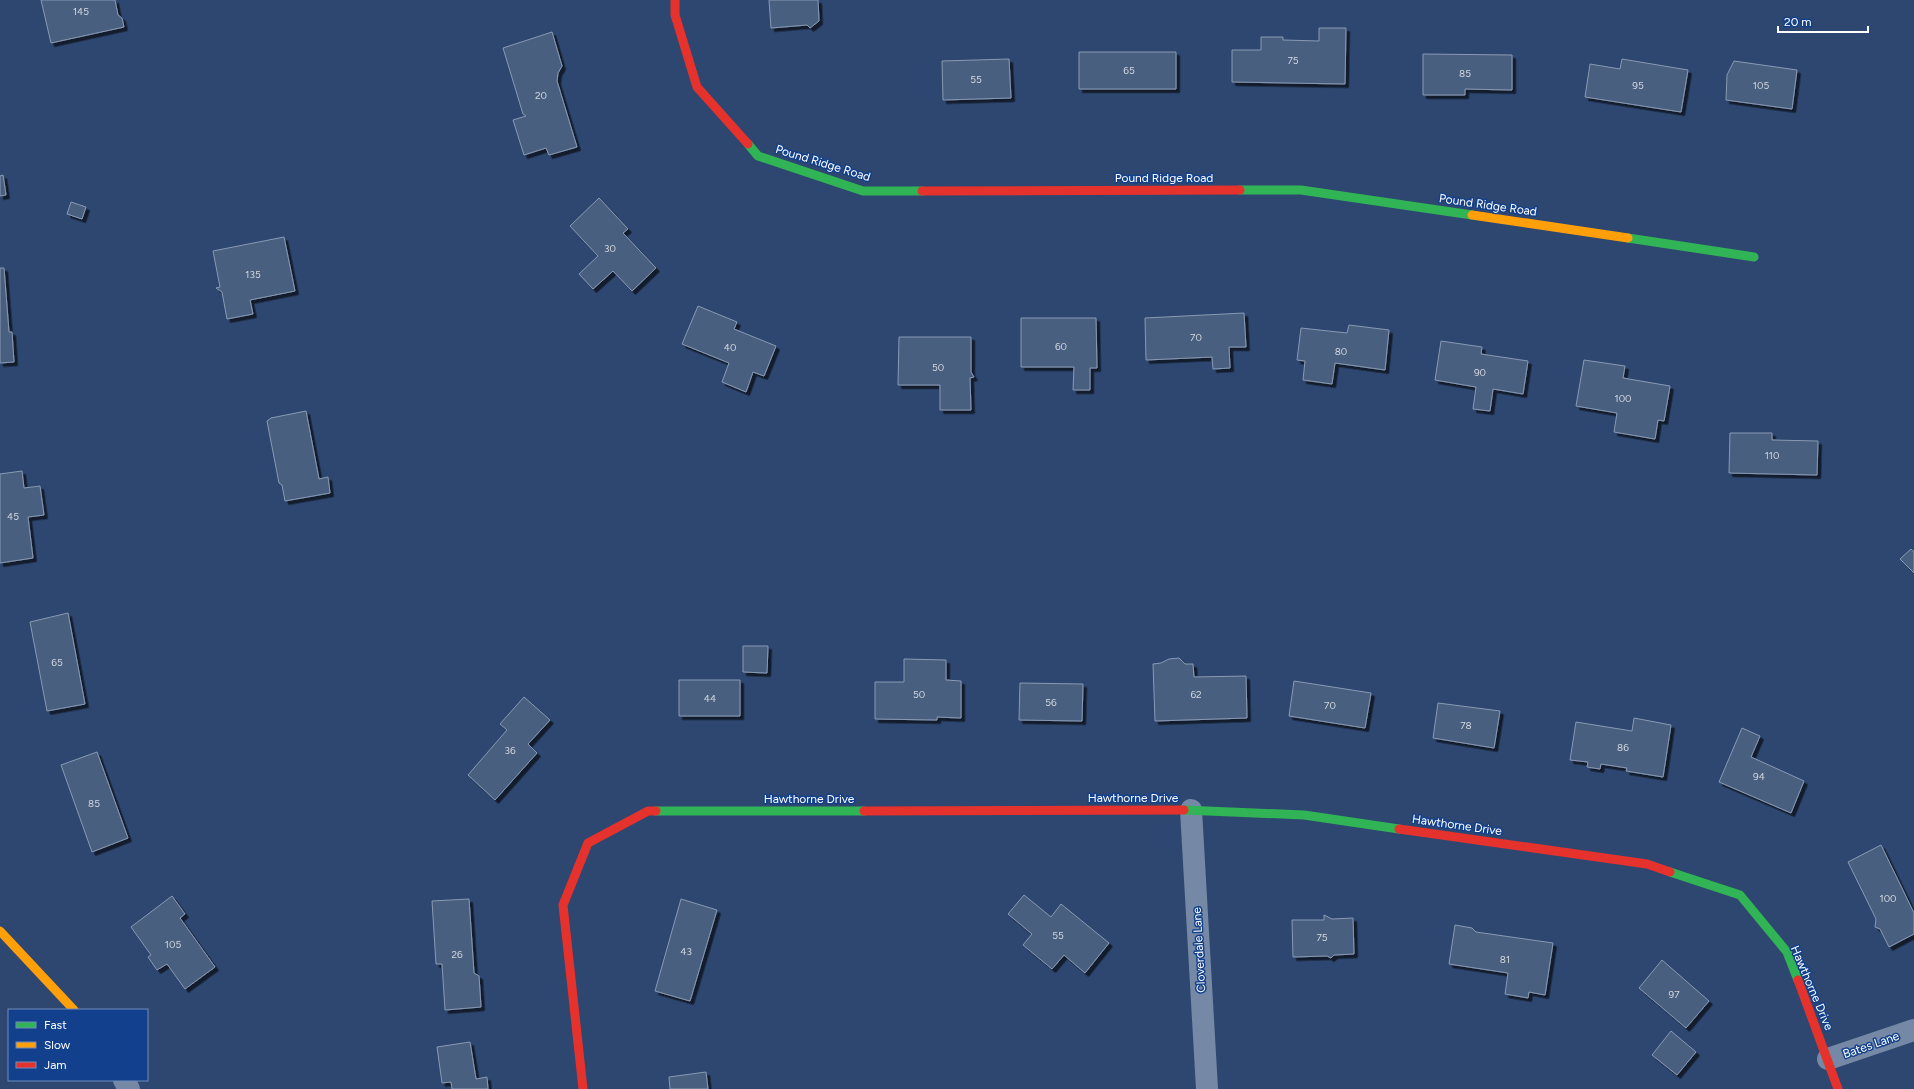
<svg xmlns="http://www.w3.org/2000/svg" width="1914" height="1089" viewBox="0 0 1914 1089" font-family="Figtree,sans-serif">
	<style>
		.building { fill: #495e7f; stroke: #899ab3; filter: url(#shadow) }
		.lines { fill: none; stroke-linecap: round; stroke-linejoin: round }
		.street { stroke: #7588a5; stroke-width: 22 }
		.fast { stroke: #30b455; stroke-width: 9 }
		.slow { stroke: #ff9f0a; stroke-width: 9 }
		.jam { stroke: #e5322d; stroke-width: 9 }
		.labels { text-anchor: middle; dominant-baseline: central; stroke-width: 3; stroke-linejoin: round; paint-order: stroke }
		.number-label { font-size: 10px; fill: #d2d7df }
		.street-label { font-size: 12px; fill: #fff; stroke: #12408c }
	</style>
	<defs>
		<filter id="shadow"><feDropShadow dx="3.5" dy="3.5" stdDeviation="0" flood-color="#0009"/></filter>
	</defs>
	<rect width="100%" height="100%" fill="#2e4770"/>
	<!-- building -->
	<path class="building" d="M41,0H115L118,15L122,18L124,27L51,43Z
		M769,0H818L819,21L810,28L807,25L771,28Z
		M1319,28H1346L1345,84L1232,82V50H1261V37H1283V40L1319,41Z
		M552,32L562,66L558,73L557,81L577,147L549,155L546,148L524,155L513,120L526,116L523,114L503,48Z
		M1079,52H1176V89H1079Z
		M1423,54L1512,55V90L1465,89V95H1423Z
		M1009,59L1011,98L943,100L942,61Z
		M1622,59L1688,70L1681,112L1585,97L1590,64L1620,69Z
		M1734,61L1797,70L1792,109L1726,100L1727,75Z
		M3,175L6,195L0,196V176Z
		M599,198L628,229L623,233L656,268L632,291L613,271L593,289L579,274L598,256L570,226Z
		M71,202L86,207L82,219L67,214Z
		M284,237L295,291L250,300L253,314L227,319L222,292L216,288L220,287L213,251Z
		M0,268H4L9,332H12L14,362L0,363Z
		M698,306L737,322L734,329L776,346L764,376L753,372L746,392L722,382L729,363L682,344Z
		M1244,313L1246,347H1229L1230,368L1213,369L1212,357L1146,360L1145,318Z
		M1021,318H1096L1097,368H1090V390H1073L1074,367H1021Z
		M1349,325L1389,330L1385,370L1335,363L1332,384L1303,380L1305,361L1297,360L1301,328L1347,333Z
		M899,337H971V372L974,377L970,378L971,410H940V385H898Z
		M1441,341L1482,347L1481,354L1528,361L1523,394L1493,389L1490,411L1473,409L1476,387L1435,380Z
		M1584,360L1625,366L1623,378L1670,386L1664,421L1658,420L1655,439L1614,432L1617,413L1576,406Z
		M306,411L319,479L328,477L330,493L285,501L282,485L279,483L267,421L271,418Z
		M1730,433H1772V440L1818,441L1817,475L1729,473Z
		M22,471L24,488L40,486L44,515L28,517L33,558L0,563V474Z
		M1911,549L1914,552V573L1900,559Z
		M68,613L85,704L47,711L30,622Z
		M743,646H768L767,673L743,672Z
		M1179,658L1185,664H1193L1194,677L1246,676L1247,718L1155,721L1153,664L1161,663L1169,659Z
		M904,659L946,660V680L961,681V718L937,717V720L875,719V682H904Z
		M679,680H740V716H679Z
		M1294,681L1371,693L1365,728L1289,716Z
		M1020,683L1083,684L1082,721L1019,720Z
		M524,697L550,720L528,744L537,753L495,800L468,775L507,730L500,724Z
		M1438,703L1500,711L1494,748L1433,738Z
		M1634,718L1671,725L1663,777L1626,771L1627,768L1601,764L1600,769L1587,767L1588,762L1570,760L1576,722L1632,731Z
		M1742,728L1760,736L1751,757L1804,781L1791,813L1719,782Z
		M97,752L128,838L92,852L61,765Z
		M1881,845L1914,913V934L1889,947L1880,929L1875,927L1876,919L1848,862Z
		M1024,895L1051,917L1061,904L1109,943L1085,973L1064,955L1052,969L1023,945L1032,934L1008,914Z
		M172,896L185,914L180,918L215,967L185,989L167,964L157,970L148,957L151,955L131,927Z
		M469,899L474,973L479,976L481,1007L445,1010L442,964H436L432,901Z
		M681,899L717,910L690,1001L655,991Z
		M1324,915L1332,919L1353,918L1354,954L1334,955L1331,958L1327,956L1293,957L1292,920H1324Z
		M1455,925L1472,928L1476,932L1553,943L1545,995L1529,992L1528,998L1505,994L1508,973L1449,964Z
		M1662,960L1709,1001L1686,1028L1639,988Z
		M1671,1031L1696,1052L1677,1075L1652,1055Z
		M470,1042L476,1079L487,1077L488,1089H452L451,1082L442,1083L437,1047Z
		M706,1072L708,1089H670L669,1077Z"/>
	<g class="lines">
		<!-- street -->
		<path class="street" d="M1191,810L1207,1089
			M1828,1059L1914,1030
			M124,1080L129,1089"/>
		<!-- fast -->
		<path class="fast" d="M748,144L758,156L863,191H922
			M1240,190H1301L1472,215
			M1628,238L1754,257
			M1184,810L1304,815L1399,829
			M656,811H864
			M1670,872L1740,895L1787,952L1798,980"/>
		<!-- slow -->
		<path class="slow" d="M1472,215L1628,238
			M0,931L74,1010"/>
		<!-- jam -->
		<path class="jam" d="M675,0V15L697,87L748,144
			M922,191L1240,190
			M864,811L1184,810
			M1399,829L1647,864L1670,872
			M1798,980L1838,1089
			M583,1089L563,905L588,843L648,811H656"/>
	</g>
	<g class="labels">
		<!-- number labels -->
		<g class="number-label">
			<text x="81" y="11">145</text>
			<text x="1293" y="60">75</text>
			<text x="1129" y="70">65</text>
			<text x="1465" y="73">85</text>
			<text x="976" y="79">55</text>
			<text x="1638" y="85">95</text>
			<text x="1761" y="85">105</text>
			<text x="541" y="95">20</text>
			<text x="610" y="248">30</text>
			<text x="253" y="274">135</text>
			<text x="1196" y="337">70</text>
			<text x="1061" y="346">60</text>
			<text x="730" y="347">40</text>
			<text x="1341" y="351">80</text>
			<text x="938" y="367">50</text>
			<text x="1480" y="372">90</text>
			<text x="1623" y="398">100</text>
			<text x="1772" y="455">110</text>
			<text x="13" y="516">45</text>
			<text x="57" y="662">65</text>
			<text x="919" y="694">50</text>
			<text x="1196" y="694">62</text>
			<text x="710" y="698">44</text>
			<text x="1051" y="702">56</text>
			<text x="1330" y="705">70</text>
			<text x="1466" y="725">78</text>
			<text x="1623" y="747">86</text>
			<text x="510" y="750">36</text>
			<text x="1759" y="776">94</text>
			<text x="94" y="803">85</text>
			<text x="1888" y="898">100</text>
			<text x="1058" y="935">55</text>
			<text x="1322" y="937">75</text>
			<text x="173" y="944">105</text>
			<text x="686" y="951">43</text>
			<text x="457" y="954">26</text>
			<text x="1505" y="959">81</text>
			<text x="1674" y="994">97</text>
		</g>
		<!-- street labels -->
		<g class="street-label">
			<text transform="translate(823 163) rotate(17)">Pound Ridge Road</text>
			<text x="1164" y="178">Pound Ridge Road</text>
			<text transform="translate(1488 205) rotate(8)">Pound Ridge Road</text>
			<text x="1133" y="798">Hawthorne Drive</text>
			<text x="809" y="799">Hawthorne Drive</text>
			<text transform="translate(1457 825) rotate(8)">Hawthorne Drive</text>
			<text transform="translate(1199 950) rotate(-93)">Cloverdale Lane</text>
			<text transform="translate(1812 988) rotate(67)">Hawthorne Drive</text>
			<text transform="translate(1871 1045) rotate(-19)">Bates Lane</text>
		</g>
	</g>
	<!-- legend -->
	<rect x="8" y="1009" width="140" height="72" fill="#12408c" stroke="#718cba"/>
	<rect x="16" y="1022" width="20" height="6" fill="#30b455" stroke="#718cba"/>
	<text x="44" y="1029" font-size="12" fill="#ffffff">Fast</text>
	<rect x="16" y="1042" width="20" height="6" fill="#ff9f0a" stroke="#718cba"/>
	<text x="44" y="1049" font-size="12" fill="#ffffff">Slow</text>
	<rect x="16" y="1062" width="20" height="6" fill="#e5322d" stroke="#718cba"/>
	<text x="44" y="1069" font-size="12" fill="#ffffff">Jam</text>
	<!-- scale -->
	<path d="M1778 26v6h90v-6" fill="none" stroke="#ffffff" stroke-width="2"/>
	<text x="1784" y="26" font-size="12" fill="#ffffff" stroke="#12408c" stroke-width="3" paint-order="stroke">20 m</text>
</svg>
